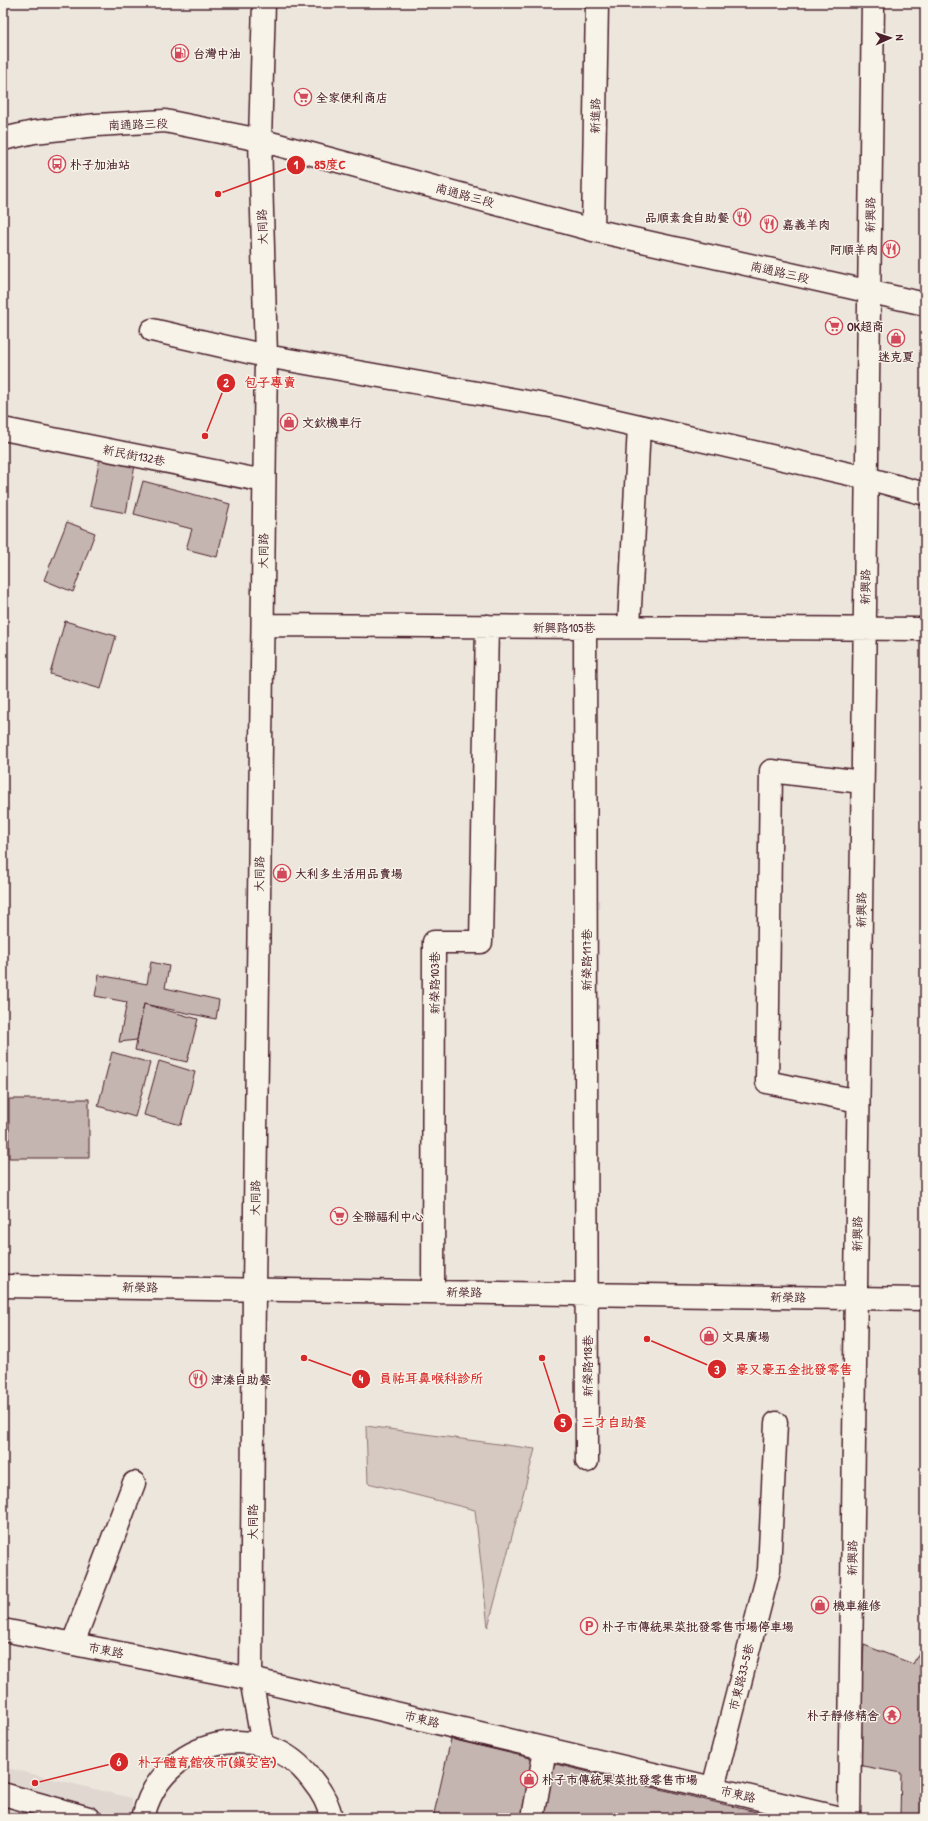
<svg xmlns="http://www.w3.org/2000/svg" width="928" height="1821" viewBox="0 0 928 1821" font-family="'Patrick Hand','LXGW WenKai TC',sans-serif">
	<style>
		.built { fill: #e0d7d0 }
		.green { fill: #d5c9c2; stroke: #907476 }
		.building { fill: #c4b5b0; stroke: #4a1f2b }
		.lines { fill: none; stroke-linecap: round; stroke-linejoin: round }
		.minor-casing { stroke: #4a1f2b; stroke-width: 25 }
		.minor { stroke: #f7f3e8; stroke-width: 22 }
		.labels { text-anchor: middle; dominant-baseline: central; stroke-width: 3; stroke-linejoin: round; paint-order: stroke }
		.poi-label { font-size: 12px; font-weight: bold; fill: #4a1f2b; stroke: #f7f3e8; text-anchor: start }
		.street-label { font-size: 12px; fill: #4a1f2b; stroke: #f7f3e8 }
		.leader { fill: none; stroke: #d62828; stroke-width: 1.5 }
		.callout-dot { fill: #d62828; stroke: #f7f3e8; stroke-width: 1.5 }
		.mark-label { font-size: 12px; text-anchor: middle; font-weight: bold; fill: #fff }
		.callout-label { font-size: 13px; text-anchor: middle; font-weight: bold; fill: #d62828; stroke: #f7f3e8; stroke-width: 3; stroke-linejoin: round; paint-order: stroke }
	</style>
	<rect width="100%" height="100%" fill="#ece6dd"/>
	<filter id="ink" filterUnits="userSpaceOnUse"><feTurbulence type="fractalNoise" baseFrequency=".025" numOctaves="2"/><feDisplacementMap in="SourceGraphic" scale="8" xChannelSelector="R" yChannelSelector="G"/><feConvolveMatrix kernelMatrix="1 2 1 2 8 2 1 2 1" color-interpolation-filters="sRGB"/></filter>
	<g filter="url(#ink)">
		<!-- built -->
		<path class="built" d="M3,1767L132,1798V1818H3Z"/>
		<!-- green -->
		<path class="green" d="M366,1426L535,1449L488,1627L475,1510L368,1483Z"/>
		<!-- building -->
		<path class="building" d="M100,458L135,465L126,513L90,506Z
			M143,481L230,504L217,557L186,549L192,529L134,514Z
			M67,522L95,533L73,592L44,580Z
			M65,621L116,636L101,689L50,674Z
			M151,962L169,966L165,988L219,1000L216,1019L144,1004L137,1040L119,1042L127,1002L95,996L99,975L147,984Z
			M144,1004L198,1019L187,1062L135,1050Z
			M112,1052L150,1063L135,1117L98,1106Z
			M159,1061L195,1072L181,1125L144,1115Z
			M9,1099H89V1158H9Z
			M925,1641V1818H910L900,1816L901,1773L857,1765L864,1645L913,1664Z
			M451,1739L781,1818H433Z"/>
		<g class="lines">
			<defs>
				<path id="minor" d="M3,139L34,132L97,125L165,121L260,140L593,230L925,304
					M593,230L597,3
					M152,330L266,356L556,407L867,478L925,494
					M3,429L264,481
					M263,625L925,629
					M585,627L587,1461
					M629,627L639,426
					M858,1101L767,1082L771,771L862,782
					M3,1286L925,1299
					M433,1291L434,942H481L487,626
					M3,1630L251,1679L840,1818
					M73,1643L134,1483
					M263,1745L251,1679L254,1288L266,356L260,140L264,3
					M713,1788L769,1570L776,1423
					M3,1794L89,1818
					M143,1818C160,1739 264,1714 312,1780C321,1791 329,1804 331,1818
					M533,1818L545,1749
					M849,1818L873,3"/>
			</defs>
			<!-- minor casing -->
			<use href="#minor" class="minor-casing"/>
			<!-- minor -->
			<use href="#minor" class="minor"/>
		</g>
	</g>
	<!-- icons -->
	<defs>
		<symbol id="fuel-ring" viewBox="-11 -11 22 22"><circle r="9.5" fill="#f7f3e8" stroke="#d1495b" stroke-width="1.5"/><path d="M-5.5-6h7V0h2V4h1.3V-2.5L3-4.5l.8-.8L6-3V5H2.5V1h-1V6h-7ZM-4.2-4.7v3.2H.2V-4.7Z" fill="#d1495b"/></symbol>
		<symbol id="supermarket-ring" viewBox="-11 -11 22 22"><circle r="9.5" fill="#f7f3e8" stroke="#d1495b" stroke-width="1.5"/><path d="M-6-5.5h2.5l.6 2H6L4.5 2H-2.5L-4.4-4H-6ZM-1.5 3.2a1.3 1.3 0 1 0 .1 0ZM3 3.2a1.3 1.3 0 1 0 .1 0Z" fill="#d1495b"/></symbol>
		<symbol id="bus-ring" viewBox="-11 -11 22 22"><circle r="9.5" fill="#f7f3e8" stroke="#d1495b" stroke-width="1.5"/><path d="M-5-6H5V4H4V6H2V4H-2V6H-4V4H-5ZM-3.5-4V0h7V-4ZM-3.5 1.2v1.5H-2V1.2ZM2 1.2v1.5H3.5V1.2Z" fill="#d1495b"/></symbol>
		<symbol id="restaurant-ring" viewBox="-11 -11 22 22"><circle r="9.5" fill="#f7f3e8" stroke="#d1495b" stroke-width="1.5"/><path d="M-5-6h1v4h1v-4h1v4h1v-4h1v5L-1.5 .5V6h-2V.5L-5-1ZM5-6V6H3V1.5H1.5Q1.5-4 5-6Z" fill="#d1495b"/></symbol>
		<symbol id="shop-ring" viewBox="-11 -11 22 22"><circle r="9.5" fill="#f7f3e8" stroke="#d1495b" stroke-width="1.5"/><path d="M-5-2.5h2.3a2.7 3.5 0 0 1 5.4 0H5L5.5 6h-11ZM-1.5-2.5h3a1.5 2.3 0 0 0-3 0Z" fill="#d1495b"/></symbol>
		<symbol id="parking-ring" viewBox="-11 -11 22 22"><circle r="9.5" fill="#f7f3e8" stroke="#d1495b" stroke-width="1.5"/><path d="M-3.5-5.5H1a3.5 3.5 0 0 1 0 7H-1V5.5H-3.5ZM-1-3.4V-.6H.8a1.4 1.4 0 0 0 0-2.8Z" fill="#d1495b"/></symbol>
		<symbol id="temple-ring" viewBox="-11 -11 22 22"><circle r="9.5" fill="#f7f3e8" stroke="#d1495b" stroke-width="1.5"/><path d="M0-6L5-2H3V0L6.5 2.5H4V6H1.5V3h-3V6H-4V2.5H-6.5L-3 0V-2H-5Z" fill="#d1495b"/></symbol>
	</defs>
	<g fill-rule="evenodd">
		<use href="#fuel-ring" x="170" y="43" width="20" height="20"/>
		<use href="#supermarket-ring" x="293" y="87" width="20" height="20"/>
		<use href="#bus-ring" x="47" y="154" width="20" height="20"/>
		<use href="#restaurant-ring" x="732" y="207" width="20" height="20"/>
		<use href="#restaurant-ring" x="759" y="214" width="20" height="20"/>
		<use href="#restaurant-ring" x="881" y="239" width="20" height="20"/>
		<use href="#supermarket-ring" x="824" y="316" width="20" height="20"/>
		<use href="#shop-ring" x="886" y="328" width="20" height="20"/>
		<use href="#shop-ring" x="279" y="412" width="20" height="20"/>
		<use href="#shop-ring" x="272" y="863" width="20" height="20"/>
		<use href="#supermarket-ring" x="329" y="1206" width="20" height="20"/>
		<use href="#shop-ring" x="699" y="1326" width="20" height="20"/>
		<use href="#restaurant-ring" x="188" y="1369" width="20" height="20"/>
		<use href="#shop-ring" x="810" y="1595" width="20" height="20"/>
		<use href="#parking-ring" x="579" y="1616" width="20" height="20"/>
		<use href="#temple-ring" x="882" y="1705" width="20" height="20"/>
		<use href="#shop-ring" x="519" y="1769" width="20" height="20"/>
	</g>
	<g class="labels">
		<!-- poi labels -->
		<g class="poi-label">
			<text x="193" y="53">台灣中油</text>
			<text x="316" y="97">全家便利商店</text>
			<text x="70" y="164">朴子加油站</text>
			<text x="729" y="217" text-anchor="end">品順素食自助餐</text>
			<text x="782" y="224">嘉義羊肉</text>
			<text x="878" y="249" text-anchor="end">阿順羊肉</text>
			<text x="847" y="326">OK超商</text>
			<text x="896" y="356" text-anchor="middle">迷克夏</text>
			<text x="302" y="422">文欽機車行</text>
			<text x="295" y="873">大利多生活用品賣場</text>
			<text x="352" y="1216">全聯福利中心</text>
			<text x="722" y="1336">文具廣場</text>
			<text x="211" y="1379">津溱自助餐</text>
			<text x="833" y="1605">機車維修</text>
			<text x="602" y="1626">朴子市傳統果菜批發零售市場停車場</text>
			<text x="879" y="1715" text-anchor="end">朴子靜修精舍</text>
			<text x="542" y="1779">朴子市傳統果菜批發零售市場</text>
		</g>
		<!-- street labels -->
		<g class="street-label">
			<text transform="translate(595 116) rotate(-89)">新進路</text>
			<text transform="translate(138 124) rotate(-2)">南通路三段</text>
			<text transform="translate(465 195) rotate(15)">南通路三段</text>
			<text transform="translate(870 215) rotate(-89)">新興路</text>
			<text transform="translate(262 227) rotate(-92)">大同路</text>
			<text transform="translate(780 272) rotate(13)">南通路三段</text>
			<text transform="translate(134 455) rotate(11)">新民街132巷</text>
			<text transform="translate(263 551) rotate(-89)">大同路</text>
			<text transform="translate(865 587) rotate(-89)">新興路</text>
			<text x="564" y="627">新興路105巷</text>
			<text transform="translate(259 874) rotate(-89)">大同路</text>
			<text transform="translate(861 910) rotate(-89)">新興路</text>
			<text transform="translate(586 960) rotate(-90)">新榮路117巷</text>
			<text transform="translate(434 983) rotate(-90)">新榮路103巷</text>
			<text transform="translate(255 1198) rotate(-89)">大同路</text>
			<text transform="translate(857 1234) rotate(-89)">新興路</text>
			<text transform="translate(140 1287) rotate(1)">新榮路</text>
			<text transform="translate(464 1292) rotate(1)">新榮路</text>
			<text transform="translate(788 1297) rotate(1)">新榮路</text>
			<text transform="translate(587 1366) rotate(-90)">新榮路118巷</text>
			<text transform="translate(252 1522) rotate(-90)">大同路</text>
			<text transform="translate(852 1558) rotate(-89)">新興路</text>
			<text transform="translate(106 1650) rotate(11)">市東路</text>
			<text transform="translate(741 1677) rotate(-76)">市東路33-5巷</text>
			<text transform="translate(422 1719) rotate(13)">市東路</text>
			<text transform="translate(738 1794) rotate(13)">市東路</text>
		</g>
	</g>
	<!-- callouts -->
	<path class="leader" d="M218 194L296 165M205 436L226 383M647 1339L717 1369M304 1358L361 1379M542 1358L563 1423M35 1783L119 1762"/>
	<g class="callout-dot">
		<circle cx="218" cy="194" r="4"/>
		<circle cx="205" cy="436" r="4"/>
		<circle cx="647" cy="1339" r="4"/>
		<circle cx="304" cy="1358" r="4"/>
		<circle cx="542" cy="1358" r="4"/>
		<circle cx="35" cy="1783" r="4"/>
		<circle cx="296" cy="165" r="10"/>
		<circle cx="226" cy="383" r="10"/>
		<circle cx="717" cy="1369" r="10"/>
		<circle cx="361" cy="1379" r="10"/>
		<circle cx="563" cy="1423" r="10"/>
		<circle cx="119" cy="1762" r="10"/>
	</g>
	<g class="mark-label">
		<text x="296" y="169">1</text>
		<text x="226" y="387">2</text>
		<text x="717" y="1374">3</text>
		<text x="361" y="1383">4</text>
		<text x="563" y="1427">5</text>
		<text x="119" y="1766">6</text>
	</g>
	<g class="callout-label">
		<text x="330" y="169">85度C</text>
		<text x="270" y="387">包子專賣</text>
		<text x="794" y="1374">豪又豪五金批發零售</text>
		<text x="431" y="1383">員祐耳鼻喉科診所</text>
		<text x="614" y="1427">三才自助餐</text>
		<text x="207" y="1767">朴子體育館夜市(鎮安宮)</text>
	</g>
	<!-- margin -->
	<rect width="928" height="1821" fill="none" stroke="#f7f3e8" stroke-width="16"/>
	<rect x="8" y="8" width="912" height="1805" fill="none" stroke="#4a1f2b" stroke-width="1.5" filter="url(#ink)"/>
	<!-- north arrow -->
	<g transform="translate(890 38) rotate(87)" stroke="#f7f3e8" stroke-width="3" paint-order="stroke">
	<path d="M0-3L7 15L0 10L-7 15Z" fill="#4a1f2b"/>
	<text y="-6" font-size="11" font-weight="bold" text-anchor="middle" fill="#4a1f2b">N</text>
	</g>
</svg>
